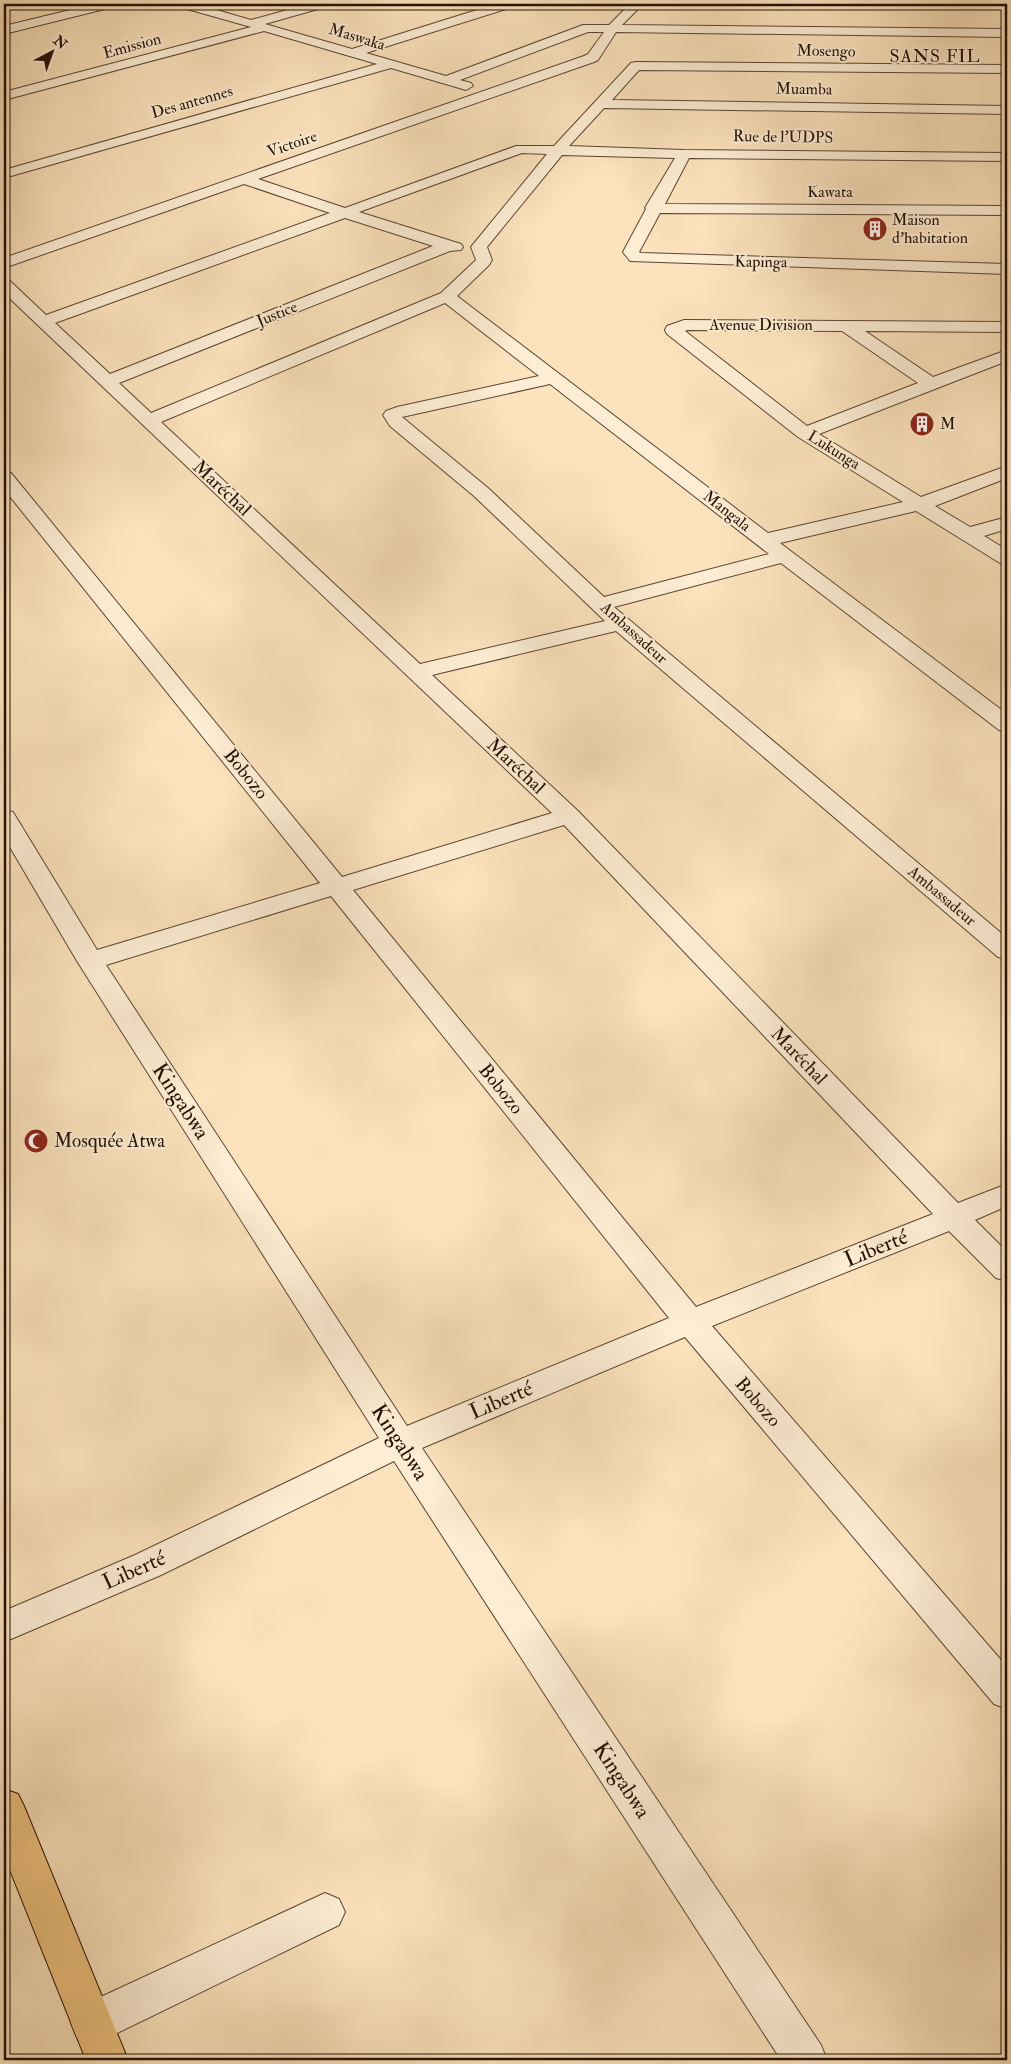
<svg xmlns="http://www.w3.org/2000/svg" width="1011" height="2064" viewBox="0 0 1011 2064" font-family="'IM FELL Double Pica',serif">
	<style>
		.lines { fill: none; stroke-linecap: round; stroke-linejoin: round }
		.street-casing { stroke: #5b4532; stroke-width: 2 }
		.highway-casing { stroke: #251004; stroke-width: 2 }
		.street { fill: #fdedd4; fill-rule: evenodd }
		.highway { fill: #eec27e; fill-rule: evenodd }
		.labels { text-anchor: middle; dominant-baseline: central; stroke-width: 4; stroke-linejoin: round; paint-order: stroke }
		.far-street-label { font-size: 16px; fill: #251004; stroke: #fdedd4 }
		.far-poi-label { font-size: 16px; fill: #251004; stroke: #fdedd4; text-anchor: start }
		.far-quarter-label { font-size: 18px; letter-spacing: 1px; fill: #251004; stroke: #fdedd4 }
		.street-label { font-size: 19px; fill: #251004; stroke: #fdedd4 }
		.poi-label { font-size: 19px; fill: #251004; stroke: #fdedd4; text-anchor: start }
		.near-street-label { font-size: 22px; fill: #251004; stroke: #fdedd4 }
	</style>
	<rect width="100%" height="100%" fill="#fce3bd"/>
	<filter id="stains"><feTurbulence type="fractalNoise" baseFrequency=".004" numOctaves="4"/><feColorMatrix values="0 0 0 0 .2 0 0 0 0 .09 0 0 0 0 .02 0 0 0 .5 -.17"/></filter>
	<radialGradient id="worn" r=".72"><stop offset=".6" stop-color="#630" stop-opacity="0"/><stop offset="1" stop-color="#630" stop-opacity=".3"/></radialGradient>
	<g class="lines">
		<defs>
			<path id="street" d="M95,4H115L113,7L4,34V26Z
				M178,4H196L251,20L309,4H327L325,7L265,24L352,49L496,4H514L512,7L366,53L446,76L583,25H609L630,4H643L622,25L1007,29V37L616,32L598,60L594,62L258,179L345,208L516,146H554L631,63L636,62L1007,65V73L639,70L612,100L1007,106V114L604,108L569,146L684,150L1007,153V161L689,158L665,204L1007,206V215L660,213L639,252L641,253L1007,264V274L630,261L623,252L646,209L645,208L675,158L562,155L487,247L492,260L489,265L457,296L768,533L903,502L798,437L667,334L665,330L667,326L684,320L1007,322V332L865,331L933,377L1007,350V361L819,434L921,497L1007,466V478L935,506L970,527L1007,517V529L984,536L1007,550V565L1000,563L916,511L780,543L1007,714V732L999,730L781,563L614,607L1007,938V959L998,957L616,631L432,675L578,811L958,1203L1007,1184V1206L975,1220L1007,1252V1281L996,1278L949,1231L712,1326L1007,1667V1709L994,1704L685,1337L422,1448L821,2045L827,2060H781L394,1461L161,1575L4,1642V1611L135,1555L379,1438L77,961L4,837V810L13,812L16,817L97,950L320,883L4,489V471L11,473L342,877L552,813L4,293V279L10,281L46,315L330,213L244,184L4,268V258L584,56L588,54L604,32H588L460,80L471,83L473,86L466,90L391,68L4,178V170L377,64L264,31L4,100V92L251,27L180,7ZM522,153L547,154L471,247L476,260L441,293L151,413L119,383L450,251L461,250L463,247L461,244L359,212ZM345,218L433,246L110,374L55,323ZM445,303L539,376L397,407L386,411L383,415L390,426L474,496L605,621L420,664L161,422ZM687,330L842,331L918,383L807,426L685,331ZM550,384L769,554L604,597L488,488L402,417ZM564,825L933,1214L696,1307L353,890ZM331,896L669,1318L407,1426L106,965Z
				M325,1893L339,1899L345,1912L339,1925L107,2038L92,2044L77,2038L71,2023L77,2008Z"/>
			<path id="highway" d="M4,1789L18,1794L24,1806L128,2060H86L4,1855Z"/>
		</defs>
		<!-- street casing -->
		<use href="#street" class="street-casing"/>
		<!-- highway casing -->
		<use href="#highway" class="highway-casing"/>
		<!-- street -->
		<use href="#street" class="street"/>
		<!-- highway -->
		<use href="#highway" class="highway"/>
	</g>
	<!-- icons -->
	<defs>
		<symbol id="building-disc" viewBox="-11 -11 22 22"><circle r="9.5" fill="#8f2418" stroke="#fdedd4"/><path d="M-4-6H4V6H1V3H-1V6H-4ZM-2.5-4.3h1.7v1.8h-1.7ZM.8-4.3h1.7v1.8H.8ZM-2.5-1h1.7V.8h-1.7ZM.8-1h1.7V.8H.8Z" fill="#fff"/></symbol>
		<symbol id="mosque-disc" viewBox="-11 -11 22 22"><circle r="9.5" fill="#8f2418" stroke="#fdedd4"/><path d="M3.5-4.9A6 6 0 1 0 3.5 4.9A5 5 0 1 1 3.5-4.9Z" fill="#fff"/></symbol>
	</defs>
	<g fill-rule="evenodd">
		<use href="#building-disc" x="861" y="215" width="28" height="28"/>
		<use href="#building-disc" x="908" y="410" width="28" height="28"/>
		<use href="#mosque-disc" x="22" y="1127" width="28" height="28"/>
	</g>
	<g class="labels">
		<!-- far-street labels -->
		<g class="far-street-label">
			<text transform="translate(357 37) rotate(17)">Maswaka</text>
			<text transform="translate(132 46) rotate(-15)">Emission</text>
			<text transform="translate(826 51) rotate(1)">Mosengo</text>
			<text transform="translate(804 89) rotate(1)">Muamba</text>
			<text transform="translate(192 102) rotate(-16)">Des antennes</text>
			<text transform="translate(783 137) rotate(1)">Rue de l'UDPS</text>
			<text transform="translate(292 144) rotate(-19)">Victoire</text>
			<text x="830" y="192">Kawata</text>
			<text transform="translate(761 262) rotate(1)">Kapinga</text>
			<text transform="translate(277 314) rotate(-22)">Justice</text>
			<text x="761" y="325">Avenue Division</text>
			<text transform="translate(834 450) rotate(32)">Lukunga</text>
			<text transform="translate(727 511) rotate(38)">Mangala</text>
			<text transform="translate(634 633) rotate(42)">Ambassadeur</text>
			<text transform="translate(942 896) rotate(40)">Ambassadeur</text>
		</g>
		<!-- far-poi labels -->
		<g class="far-poi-label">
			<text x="892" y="220">Maison<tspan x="892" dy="18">d'habitation</tspan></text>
			<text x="940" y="424">M</text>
		</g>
		<!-- far-quarter labels -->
		<g class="far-quarter-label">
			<text x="935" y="56">SANS FIL</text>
		</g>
		<!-- street labels -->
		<g class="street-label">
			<text transform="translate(222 488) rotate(43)">Maréchal</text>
			<text transform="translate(516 766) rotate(43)">Maréchal</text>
			<text transform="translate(246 774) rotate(51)">Bobozo</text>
			<text transform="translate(799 1056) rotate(46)">Maréchal</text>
			<text transform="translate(501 1089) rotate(51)">Bobozo</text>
			<text transform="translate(758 1402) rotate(49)">Bobozo</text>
		</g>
		<!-- poi labels -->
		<g class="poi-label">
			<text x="54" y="1141">Mosquée Atwa</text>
		</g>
		<!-- near-street labels -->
		<g class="near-street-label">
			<text transform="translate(181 1101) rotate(57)">Kingabwa</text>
			<text transform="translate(876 1248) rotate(-22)">Liberté</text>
			<text transform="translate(501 1400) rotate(-23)">Liberté</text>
			<text transform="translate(400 1442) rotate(57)">Kingabwa</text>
			<text transform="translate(134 1570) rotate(-24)">Liberté</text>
			<text transform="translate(622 1780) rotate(57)">Kingabwa</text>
		</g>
	</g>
	<!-- margin -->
	<rect width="1011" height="2064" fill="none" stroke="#fce3bd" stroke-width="20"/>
	<rect x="5" y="5" width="1001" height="2054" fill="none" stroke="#251004" stroke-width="2.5"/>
	<rect x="10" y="10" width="991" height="2044" fill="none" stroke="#251004"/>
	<!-- north arrow -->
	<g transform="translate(52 52) rotate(41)" stroke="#fdedd4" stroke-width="4" paint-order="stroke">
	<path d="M0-4L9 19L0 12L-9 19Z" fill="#251004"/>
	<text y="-8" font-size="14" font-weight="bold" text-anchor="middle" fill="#251004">N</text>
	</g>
	<rect width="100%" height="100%" filter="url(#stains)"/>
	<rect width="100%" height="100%" fill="url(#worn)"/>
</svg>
